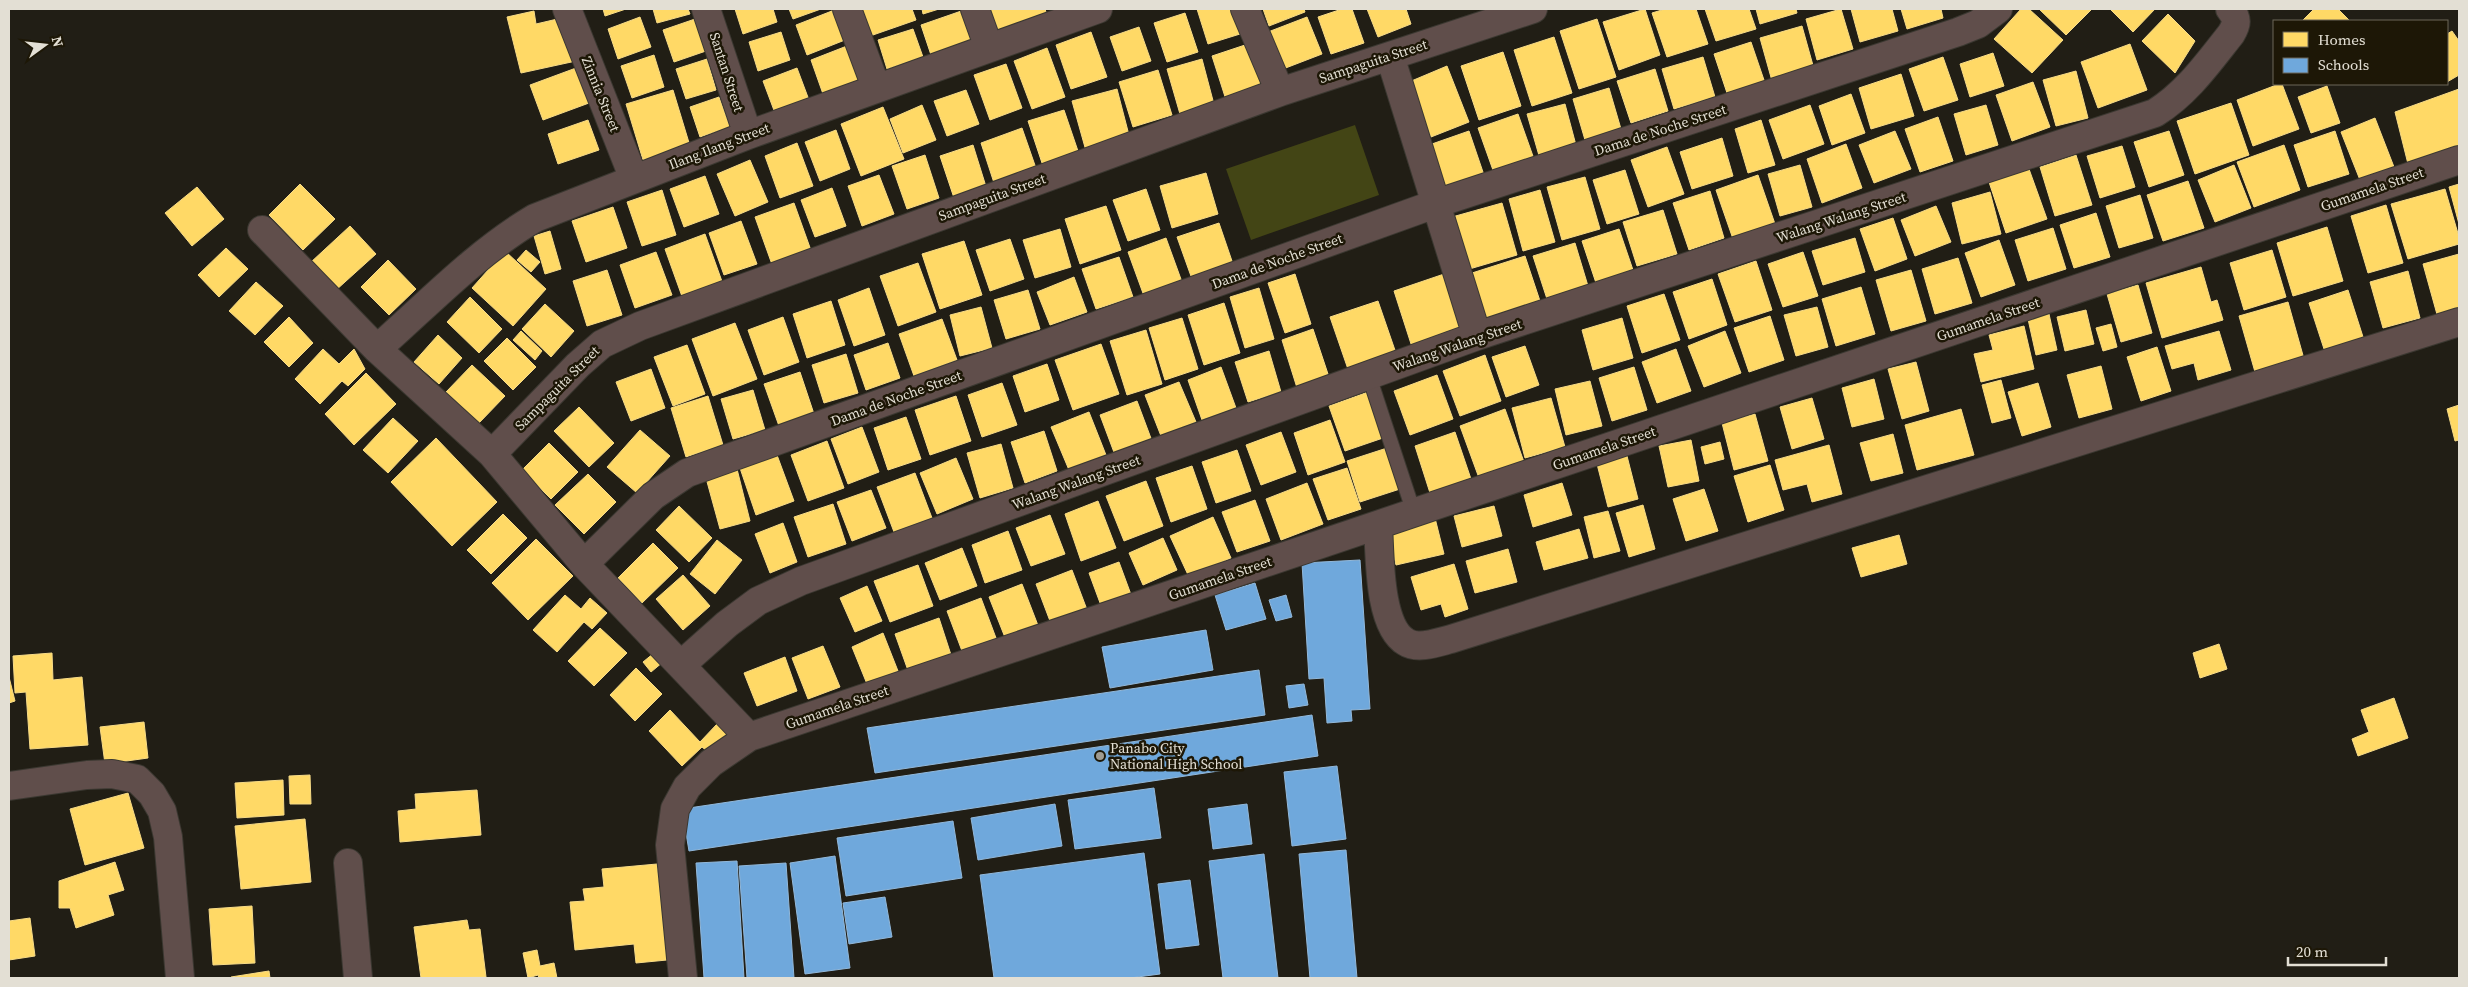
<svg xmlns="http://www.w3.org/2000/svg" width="2468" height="987" viewBox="0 0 2468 987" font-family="'Source Serif 4',serif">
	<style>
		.green { fill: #434515 }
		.homes { fill: #ffd966; stroke: #f7db87 }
		.schools { fill: #6fa8dc; stroke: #92b8da }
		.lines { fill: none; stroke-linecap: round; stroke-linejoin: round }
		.service-casing { stroke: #3b3831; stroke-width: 16 }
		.minor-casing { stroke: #3b3831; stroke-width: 30 }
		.service { stroke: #604e4b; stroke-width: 14 }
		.minor { stroke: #604e4b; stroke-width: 28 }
		.poi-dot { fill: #9f9b91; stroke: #1d1706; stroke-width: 2 }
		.labels { text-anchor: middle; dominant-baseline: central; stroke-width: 5; stroke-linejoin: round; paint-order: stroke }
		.street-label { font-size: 14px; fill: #e3dfd4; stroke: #1d1706 }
		.poi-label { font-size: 14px; fill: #e3dfd4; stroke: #1d1706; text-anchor: start }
	</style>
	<rect width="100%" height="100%" fill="#211e15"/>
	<!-- green -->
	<path class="green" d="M1355,125L1379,195L1251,240L1226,169Z"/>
	<!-- homes -->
	<path class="homes" d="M603,9H626L605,16Z
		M653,9H688L690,14L657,23Z
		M735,9H773L777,22L743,34Z
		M789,9H821L793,19Z
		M837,9L850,38L807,55L796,25Z
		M861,9H912L916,20L870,36Z
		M922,9H939L923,14Z
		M967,9L979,38L931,55L921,25Z
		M990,9H1045L1048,18L1000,35Z
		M1197,9H1233L1240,34L1208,44Z
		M1263,9H1304L1305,12L1269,26Z
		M1342,9H1352L1364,43L1331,54L1318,17Z
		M1367,9H1406L1411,24L1378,37Z
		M1645,9L1660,55L1619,70L1603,22Z
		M1665,9H1696L1708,44L1667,57L1652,13Z
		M1705,9H1749L1756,29L1716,41Z
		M1756,9H1796L1797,13L1760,24Z
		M1841,9L1853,49L1817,60L1806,19Z
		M1851,9H1892L1898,31L1860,42Z
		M1901,9H1941L1943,18L1907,29Z
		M2021,9H2029L2063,40L2032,73L1994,39Z
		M2039,9H2092L2066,35Z
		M2110,9H2155L2133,32Z
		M2314,9H2338L2350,21H2302Z
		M534,11L536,24L566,17L576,61L521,73L507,17Z
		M1185,13L1198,52L1167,62L1154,23Z
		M2168,14L2195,41L2175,73L2142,41Z
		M640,17L651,47L618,59L608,29Z
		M1307,17L1322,54L1283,69L1268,32Z
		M695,19L706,51L674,62L663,30Z
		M1597,19L1616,77L1579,89L1560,31Z
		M1802,26L1814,69L1772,81L1760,38Z
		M1139,27L1151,61L1122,71L1110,37Z
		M913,29L923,57L887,69L878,40Z
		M2452,31L2459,41V75L2447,82V34Z
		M781,32L790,60L758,71L749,42Z
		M1091,32L1107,77L1071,89L1056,45Z
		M1554,37L1572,93L1532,106L1514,50Z
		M1751,42L1765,83L1728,96L1714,54Z
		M1251,43L1266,90L1227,103L1212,56Z
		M852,44L864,78L823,94L811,60Z
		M2130,44L2147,90L2098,108L2081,62Z
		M1047,48L1065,97L1032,109L1014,61Z
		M1503,52L1521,106L1479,120L1461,66Z
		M1993,53L2004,86L1970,97L1960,64Z
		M654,55L664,87L632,98L621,66Z
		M1703,57L1715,97L1674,109L1662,69Z
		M1943,57L1958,100L1924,111L1909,69Z
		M707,59L716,90L686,99L676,69Z
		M1202,59L1216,112L1182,121L1167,69Z
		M1006,64L1022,108L990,120L974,75Z
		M1447,66L1469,122L1431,137L1409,82Z
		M576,68L589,103L543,120L530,85Z
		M797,68L809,100L775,113L763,81Z
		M1655,69L1668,111L1631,123L1617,81Z
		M1158,70L1172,115L1133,127L1119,82Z
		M2076,71L2088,118L2056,126L2043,80Z
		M1901,74L1914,116L1871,129L1859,88Z
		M2033,82L2050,127L2012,141L1996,95Z
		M2279,84H2282L2299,129L2253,146L2237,100Z
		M2327,86L2340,123L2311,133L2298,97Z
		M1609,88L1621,129L1585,140L1573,99Z
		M1117,89L1130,139L1086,151L1072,101Z
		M2459,89V146L2408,164L2395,112Z
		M673,90L690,146L643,160L626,104Z
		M966,90L979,124L947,136L934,101Z
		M1851,94L1865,133L1832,145L1819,106Z
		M719,97L730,127L700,137L690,107Z
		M2231,103L2249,155L2195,174L2177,121Z
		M1565,104L1577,149L1540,159L1527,114Z
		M922,105L936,140L903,153L890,119Z
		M1810,105L1824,144L1783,159L1769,120Z
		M1986,105L1998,145L1966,155L1954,114Z
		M883,107L904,159L861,176L841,124Z
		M1064,110L1079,154L1043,166L1028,121Z
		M1518,114L1534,159L1494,173L1478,128Z
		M1938,117L1953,161L1920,172L1905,129Z
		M2375,118L2394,167L2360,180L2341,132Z
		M588,120L599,150L558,164L548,134Z
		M1761,120L1775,165L1748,173L1735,129Z
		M1022,128L1038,174L996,189L981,143Z
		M836,130L850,169L820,181L805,142Z
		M1469,131L1485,178L1445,192L1429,145Z
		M1895,131L1911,169L1874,183L1859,145Z
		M2169,131L2184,175L2149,187L2134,142Z
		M2335,131L2349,174L2308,187L2294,145Z
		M1722,138L1733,176L1692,189L1680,152Z
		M797,143L813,186L780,198L765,156Z
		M1846,144L1862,188L1822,203L1807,159Z
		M973,145L988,193L956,204L940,156Z
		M2284,145L2300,190L2254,207L2237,162Z
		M2122,146L2135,187L2100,198L2087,156Z
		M1667,147L1684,194L1648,207L1631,160Z
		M925,155L939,198L907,209L892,166Z
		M2076,155L2092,205L2055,216L2040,167Z
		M750,160L768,202L735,216L717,174Z
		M1800,165L1812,207L1780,216L1768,174Z
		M2234,165L2251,208L2215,222L2198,180Z
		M2029,169L2047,219L2006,233L1989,182Z
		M1625,170L1639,214L1607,224L1593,180Z
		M1206,173L1218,214L1172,228L1160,186Z
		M879,175L894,214L862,226L848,186Z
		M1758,175L1775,224L1733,239L1716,190Z
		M705,176L719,214L684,227L670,189Z
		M1585,177L1600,229L1562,240L1547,187Z
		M2188,181L2204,228L2163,241L2147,195Z
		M300,184L335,219L303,250L269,215Z
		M2459,184V224L2449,187Z
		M197,187L224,219L192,246L165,213Z
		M832,188L846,226L815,237L801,200Z
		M1146,189L1160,230L1128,241L1113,200Z
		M2445,189L2459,237V244L2408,259L2391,204Z
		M662,190L676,235L642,246L627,202Z
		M1540,190L1555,242L1523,251L1509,199Z
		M1710,191L1724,238L1689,250L1673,203Z
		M1990,192L2001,234L1962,244L1952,203Z
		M2140,195L2153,238L2119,248L2106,206Z
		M794,203L813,256L774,270L755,217Z
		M1502,203L1517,255L1466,270L1452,217Z
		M2386,205L2403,263L2368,273L2351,216Z
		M1106,206L1121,250L1080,264L1065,219Z
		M1936,206L1951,242L1915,256L1901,220Z
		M613,207L627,248L586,262L572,221Z
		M1663,210L1677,254L1637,266L1623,222Z
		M2096,213L2110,257L2074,268L2060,225Z
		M1893,218L1907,259L1875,271L1860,229Z
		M741,221L757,264L724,275L709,233Z
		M1219,223L1233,264L1192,279L1177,237Z
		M350,226L376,254L335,291L310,263Z
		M2327,227L2343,281L2293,296L2277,243Z
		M2053,228L2066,269L2028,281L2015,240Z
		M1060,229L1071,267L1035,278L1023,240Z
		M1619,229L1633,270L1596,283L1582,241Z
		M550,231L561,269L545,274L534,236Z
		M705,234L724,287L684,302L665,249Z
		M1166,238L1182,282L1144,296L1128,252Z
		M1855,238L1865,272L1823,285L1812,251Z
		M1010,239L1024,279L990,291L976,250Z
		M1999,240L2015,285L1981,297L1965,253Z
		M964,241L982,295L940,309L922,254Z
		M1575,243L1588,286L1547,299L1533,256Z
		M226,248L248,269L219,297L198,275Z
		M526,250L540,262L531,272L517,260Z
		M2272,250L2286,297L2244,310L2230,263Z
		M505,251L546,289L513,326L472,288Z
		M656,252L672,295L635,308L620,265Z
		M1803,252L1818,296L1783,307L1768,264Z
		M2459,254V312L2438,318L2423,264Z
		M1525,256L1541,304L1487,321L1472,273Z
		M1119,257L1133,297L1096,309L1082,269Z
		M1958,258L1972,303L1935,314L1922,269Z
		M388,260L416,289L389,315L361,287Z
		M1756,261L1772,310L1735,322L1718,274Z
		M918,263L936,312L898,326L880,276Z
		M2201,267L2211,302L2217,300L2223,320L2162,338L2146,283Z
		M607,270L622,315L587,326L573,281Z
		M1911,270L1926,321L1891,331L1876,280Z
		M2408,271L2420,318L2383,328L2370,282Z
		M1450,272L1468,328L1412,347L1394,291Z
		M1295,274L1311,324L1285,333L1268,283Z
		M1074,277L1087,312L1050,325L1037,292Z
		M1712,279L1727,325L1689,339L1673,292Z
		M256,282L283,306L255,335L229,311Z
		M2138,285L2152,333L2121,342L2107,294Z
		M1861,287L1875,334L1836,346L1822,299Z
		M869,288L885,335L854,346L838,300Z
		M1259,288L1274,339L1245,348L1230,297Z
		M1028,290L1040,329L1006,339L994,300Z
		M2348,290L2364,340L2325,352L2309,303Z
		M1664,294L1680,340L1642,353L1627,306Z
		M470,297L502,329L479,353L447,322Z
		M831,301L845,345L807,358L793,314Z
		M1378,301L1398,359L1350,375L1330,317Z
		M2288,302L2304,359L2255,372L2239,316Z
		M1224,303L1240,353L1204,365L1188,315Z
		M545,304L574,331L551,357L522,329Z
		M981,307L992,348L960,356L950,315Z
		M1817,307L1828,347L1796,356L1784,315Z
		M2086,310L2094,344L2065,351L2057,317Z
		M2049,314L2057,350L2036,355L2028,319Z
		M1770,316L1784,360L1749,372L1734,328Z
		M289,317L313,343L289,367L264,342Z
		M783,317L799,362L764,375L748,330Z
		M1182,318L1198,369L1165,380L1149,328Z
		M1622,318L1633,358L1593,370L1582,330Z
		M942,319L957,360L914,376L899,334Z
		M735,323L757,379L713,396L692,339Z
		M2111,324L2117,347L2103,351L2096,328Z
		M2024,326L2034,369L1981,382L1974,354L1993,350L1989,335Z
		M1313,329L1330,380L1298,391L1282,340Z
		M1146,330L1162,384L1127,395L1110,341Z
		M521,331L542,351L535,360L513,340Z
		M1725,331L1741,373L1704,387L1688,346Z
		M2219,331L2231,370L2198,380L2194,363L2172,369L2165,346Z
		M438,335L462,358L439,384L414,362Z
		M507,338L536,367L513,390L484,361Z
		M888,343L900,378L866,390L854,355Z
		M1101,344L1119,394L1073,410L1055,360Z
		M687,345L705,394L673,406L654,357Z
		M1525,346L1539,385L1506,397L1492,357Z
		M2157,347L2171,391L2141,401L2127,357Z
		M323,349L339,364L354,349L365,369L348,386L342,381L320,404L295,379Z
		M1676,349L1691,391L1657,403L1642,362Z
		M1269,351L1281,392L1248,402L1235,362Z
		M846,354L858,393L824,403L812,365Z
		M1485,355L1501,401L1460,416L1443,371Z
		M1916,362L1929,411L1902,419L1888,369Z
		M1047,364L1059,400L1025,412L1013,376Z
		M472,365L505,396L479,423L446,392Z
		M2101,366L2112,409L2079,418L2067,375Z
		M1221,367L1236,408L1202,420L1188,380Z
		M1634,367L1647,410L1612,421L1599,378Z
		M651,369L665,408L631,421L616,382Z
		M800,372L814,414L779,426L764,384Z
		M366,373L396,404L354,445L325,414Z
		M1437,375L1453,419L1410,435L1394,391Z
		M1874,379L1884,419L1852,427L1842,388Z
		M2001,380L2011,418L1992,423L1982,385Z
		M1590,381L1602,426L1566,435L1555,389Z
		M1179,382L1196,422L1161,436L1145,395Z
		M1002,383L1017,425L982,437L968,395Z
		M2038,383L2051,427L2022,436L2008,392Z
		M753,390L765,430L733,439L721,399Z
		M1368,392L1383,438L1345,451L1329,406Z
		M708,396L723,445L686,457L671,408Z
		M956,396L971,441L930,455L915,410Z
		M1551,398L1565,447L1525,458L1512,408Z
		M1812,398L1824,439L1792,449L1780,407Z
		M1137,401L1152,441L1115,455L1100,415Z
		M2459,405V440L2455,441L2447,409Z
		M579,407L614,443L589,467L554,431Z
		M1505,409L1524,462L1479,478L1460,426Z
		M1961,409L1974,455L1917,470L1905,425Z
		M1089,412L1106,455L1069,470L1051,427Z
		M1755,414L1768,461L1734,470L1722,423Z
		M906,417L921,459L888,470L874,428Z
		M393,418L418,441L388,473L363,450Z
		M1330,420L1345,462L1308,475L1294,433Z
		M862,427L879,472L848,484L831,439Z
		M640,430L670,456L637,493L607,467Z
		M1044,431L1057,471L1025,483L1011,442Z
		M1281,432L1296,472L1261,485L1246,445Z
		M1455,432L1471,479L1430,493L1415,446Z
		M1893,434L1903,473L1871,481L1860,443Z
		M436,438L497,502L452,546L391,482Z
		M1691,440L1699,481L1668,487L1659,446Z
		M827,441L844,488L808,501L791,455Z
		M1720,442L1724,459L1705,464L1701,447Z
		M549,443L578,472L551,499L522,470Z
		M1001,444L1013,488L980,498L967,453Z
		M1829,445L1842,494L1812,502L1807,484L1783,490L1775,460Z
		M1387,448L1400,489L1360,502L1347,461Z
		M1237,450L1251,491L1216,503L1202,462Z
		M777,455L794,501L756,515L740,468Z
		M1627,456L1638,499L1608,507L1597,464Z
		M956,458L973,499L937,514L920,473Z
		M1770,465L1784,510L1748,522L1734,476Z
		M1192,466L1207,509L1171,522L1156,478Z
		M1347,468L1361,509L1328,520L1313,479Z
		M737,469L750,521L720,529L706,478Z
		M915,473L932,518L894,532L877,487Z
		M588,474L616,502L584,534L555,505Z
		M1146,481L1163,526L1124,541L1106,496Z
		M1307,483L1323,524L1281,540L1266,499Z
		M1562,483L1572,515L1533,527L1524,495Z
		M1704,489L1718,531L1686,541L1673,499Z
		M871,490L886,528L852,541L837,502Z
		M1255,500L1270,541L1237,552L1222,512Z
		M1098,501L1116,548L1081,561L1065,514Z
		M833,504L846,544L808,557L794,517Z
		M1643,505L1655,549L1629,557L1616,513Z
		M679,506L712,538L689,562L656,530Z
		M1494,506L1502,536L1462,547L1454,516Z
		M1608,511L1620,551L1594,558L1584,517Z
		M503,514L527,538L491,574L467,550Z
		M1434,514L1444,554L1396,565L1386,526Z
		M1050,515L1065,554L1031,566L1016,528Z
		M1213,517L1231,558L1189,577L1170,536Z
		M783,523L797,562L770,573L755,534Z
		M1579,529L1588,558L1544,570L1536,542Z
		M1008,531L1022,570L985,583L972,545Z
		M1899,535L1907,564L1861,577L1852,548Z
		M1163,538L1177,570L1143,585L1129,553Z
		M536,539L573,576L528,620L492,583Z
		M717,540L742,560L715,594L690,574Z
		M653,543L678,568L642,603L618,578Z
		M962,548L977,586L940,600L925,563Z
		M1508,549L1517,582L1475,593L1466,561Z
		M1119,562L1133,600L1103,611L1089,573Z
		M1454,564L1468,609L1445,617L1441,604L1421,610L1411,577Z
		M918,565L933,606L890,622L874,581Z
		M1072,570L1089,615L1053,629L1036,584Z
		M683,575L710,606L683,630L656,599Z
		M1022,584L1039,628L1006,640L989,597Z
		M867,586L882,621L855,632L840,598Z
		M565,595L581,609L590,598L607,613L592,629L584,622L557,652L533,630Z
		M981,598L996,638L962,651L947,611Z
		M939,618L953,661L910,676L895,634Z
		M600,628L627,653L594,686L568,661Z
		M883,633L898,671L867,684L852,647Z
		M2219,644L2227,669L2200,678L2193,653Z
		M823,646L840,687L808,699L792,658Z
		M52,653L53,680L82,677L88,745L30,749L26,692L15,693L13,656Z
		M654,653L663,662L651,672L643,662Z
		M785,657L797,691L757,706L744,673Z
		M636,668L662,694L635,721L610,695Z
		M9,677L15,701L9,703Z
		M2394,698L2408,738L2358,756L2352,739L2369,732L2361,710Z
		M670,710L700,742L717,724L727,734L708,752L702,747L682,766L649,731Z
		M144,722L148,758L105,764L100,727Z
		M310,775L311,804H290L289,776Z
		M283,780L284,815L237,818L235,783Z
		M477,790L481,835L400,842L398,811L416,809L415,794Z
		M128,793L144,848L85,865L70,809Z
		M305,819L311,882L241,889L235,826Z
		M115,862L124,890L108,895L114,915L76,928L70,908H59V881Z
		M657,864L667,960L636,963L634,944L575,950L570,902L585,901L583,889L604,887L602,869Z
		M252,906L255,963L213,965L209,909Z
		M30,918L35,956L9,960V921Z
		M467,920L469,930L480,929L486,977L421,978L414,927Z
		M537,950L540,966L554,963L557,978H539L538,975L528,978L523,953Z
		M269,971L270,978H231V977Z"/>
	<!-- schools -->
	<path class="schools" d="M1360,560L1370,709L1351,710L1352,721L1327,723L1324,678L1309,679L1302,563Z
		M1255,583L1266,619L1226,630L1215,595Z
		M1286,595L1292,617L1276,621L1269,600Z
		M1206,630L1213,670L1110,688L1102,647Z
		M1259,670L1265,715L875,773L867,728Z
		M1304,684L1308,705L1289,708L1286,686Z
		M1312,715L1318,756L689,851L682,809Z
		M1337,766L1346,839L1292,846L1284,772Z
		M1154,788L1161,838L1075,849L1068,800Z
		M1055,804L1062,846L978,860L971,818Z
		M1247,804L1252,844L1213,849L1208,809Z
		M953,821L962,878L846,896L837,838Z
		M1346,850L1357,978H1310L1299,854Z
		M1144,853L1160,974L1130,978H994L980,875Z
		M1264,854L1278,978H1223L1209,861Z
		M835,856L850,968L805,974L790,863Z
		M737,861L744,978H704L696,863Z
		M786,863L794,978H747L739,866Z
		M1190,880L1199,945L1166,949L1158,884Z
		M885,897L892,937L849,944L843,903Z"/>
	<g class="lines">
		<defs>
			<path id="service" d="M1369,376L1414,513"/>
			<path id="minor" d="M567,9L634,179
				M706,9L748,135
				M847,9L876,87
				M975,9L989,48
				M1245,9L1280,92
				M1390,56L1477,336
				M262,230L377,349L492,454L584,564L749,737
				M377,349C428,304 476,253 535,218L748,135L1098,9
				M492,454L578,365L602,344L640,326L1280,92L1533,9
				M1378,525C1380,554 1378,626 1406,642C1418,650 1439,642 1451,639L2459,322
				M584,564L653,496L687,473L1435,204L1958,32L1978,24L1998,9
				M681,665L727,624L758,601L801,581L1477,336L2155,113C2187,93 2208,63 2231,34C2237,24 2238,19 2230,9
				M9,786L87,775L112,774L137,779L152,794L162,811L168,837L180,978
				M348,863L358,978
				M683,978L670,845L675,809L687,787L711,763L749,737L2459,160"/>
		</defs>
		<!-- service casing -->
		<use href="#service" class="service-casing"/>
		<!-- minor casing -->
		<use href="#minor" class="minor-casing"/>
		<!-- service -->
		<use href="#service" class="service"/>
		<!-- minor -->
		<use href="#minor" class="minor"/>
	</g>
	<!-- markers -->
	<circle class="poi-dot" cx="1100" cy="756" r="5"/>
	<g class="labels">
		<!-- street labels -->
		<g class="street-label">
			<text transform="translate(1373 61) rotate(-18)">Sampaguita Street</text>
			<text transform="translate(727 72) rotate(72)">Santan Street</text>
			<text transform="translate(601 94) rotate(68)">Zinnia Street</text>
			<text transform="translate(1660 130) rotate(-18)">Dama de Noche Street</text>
			<text transform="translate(719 146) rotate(-21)">Ilang Ilang Street</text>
			<text transform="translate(2372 189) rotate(-19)">Gumamela Street</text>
			<text transform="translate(992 197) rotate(-20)">Sampaguita Street</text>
			<text transform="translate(1841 217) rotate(-18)">Walang Walang Street</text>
			<text transform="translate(1277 261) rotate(-20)">Dama de Noche Street</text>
			<text transform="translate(1988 319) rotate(-19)">Gumamela Street</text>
			<text transform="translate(1457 345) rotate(-19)">Walang Walang Street</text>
			<text transform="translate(557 388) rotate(-45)">Sampaguita Street</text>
			<text transform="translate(896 398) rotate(-20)">Dama de Noche Street</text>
			<text transform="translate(1604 448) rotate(-19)">Gumamela Street</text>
			<text transform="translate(1076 482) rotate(-20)">Walang Walang Street</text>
			<text transform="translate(1220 578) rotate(-19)">Gumamela Street</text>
			<text transform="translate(837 707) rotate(-19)">Gumamela Street</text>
		</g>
		<!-- poi labels -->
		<g class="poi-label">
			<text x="1110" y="748">Panabo City<tspan x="1110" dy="16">National High School</tspan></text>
		</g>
	</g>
	<!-- border -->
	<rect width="2468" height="987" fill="none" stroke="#e3dfd4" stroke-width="20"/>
	<!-- legend -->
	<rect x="2273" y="20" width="175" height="65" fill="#1d1706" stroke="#6c6758"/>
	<rect x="2283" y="32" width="25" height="15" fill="#ffd966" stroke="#6c6758"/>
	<text x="2318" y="45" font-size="15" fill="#e3dfd4">Homes</text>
	<rect x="2283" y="58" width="25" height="15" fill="#6fa8dc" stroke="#6c6758"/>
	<text x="2318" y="70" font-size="15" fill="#e3dfd4">Schools</text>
	<!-- north arrow -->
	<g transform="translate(45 45) rotate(75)" stroke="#1d1706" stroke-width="4" paint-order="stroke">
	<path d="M0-4L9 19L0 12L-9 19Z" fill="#e3dfd4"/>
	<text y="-8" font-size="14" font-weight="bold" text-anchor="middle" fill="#e3dfd4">N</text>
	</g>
	<!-- scale -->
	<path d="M2288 957v8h98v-8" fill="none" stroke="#e3dfd4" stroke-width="2.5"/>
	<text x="2296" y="957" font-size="15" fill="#e3dfd4" stroke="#1d1706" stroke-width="4" paint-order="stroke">20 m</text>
</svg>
